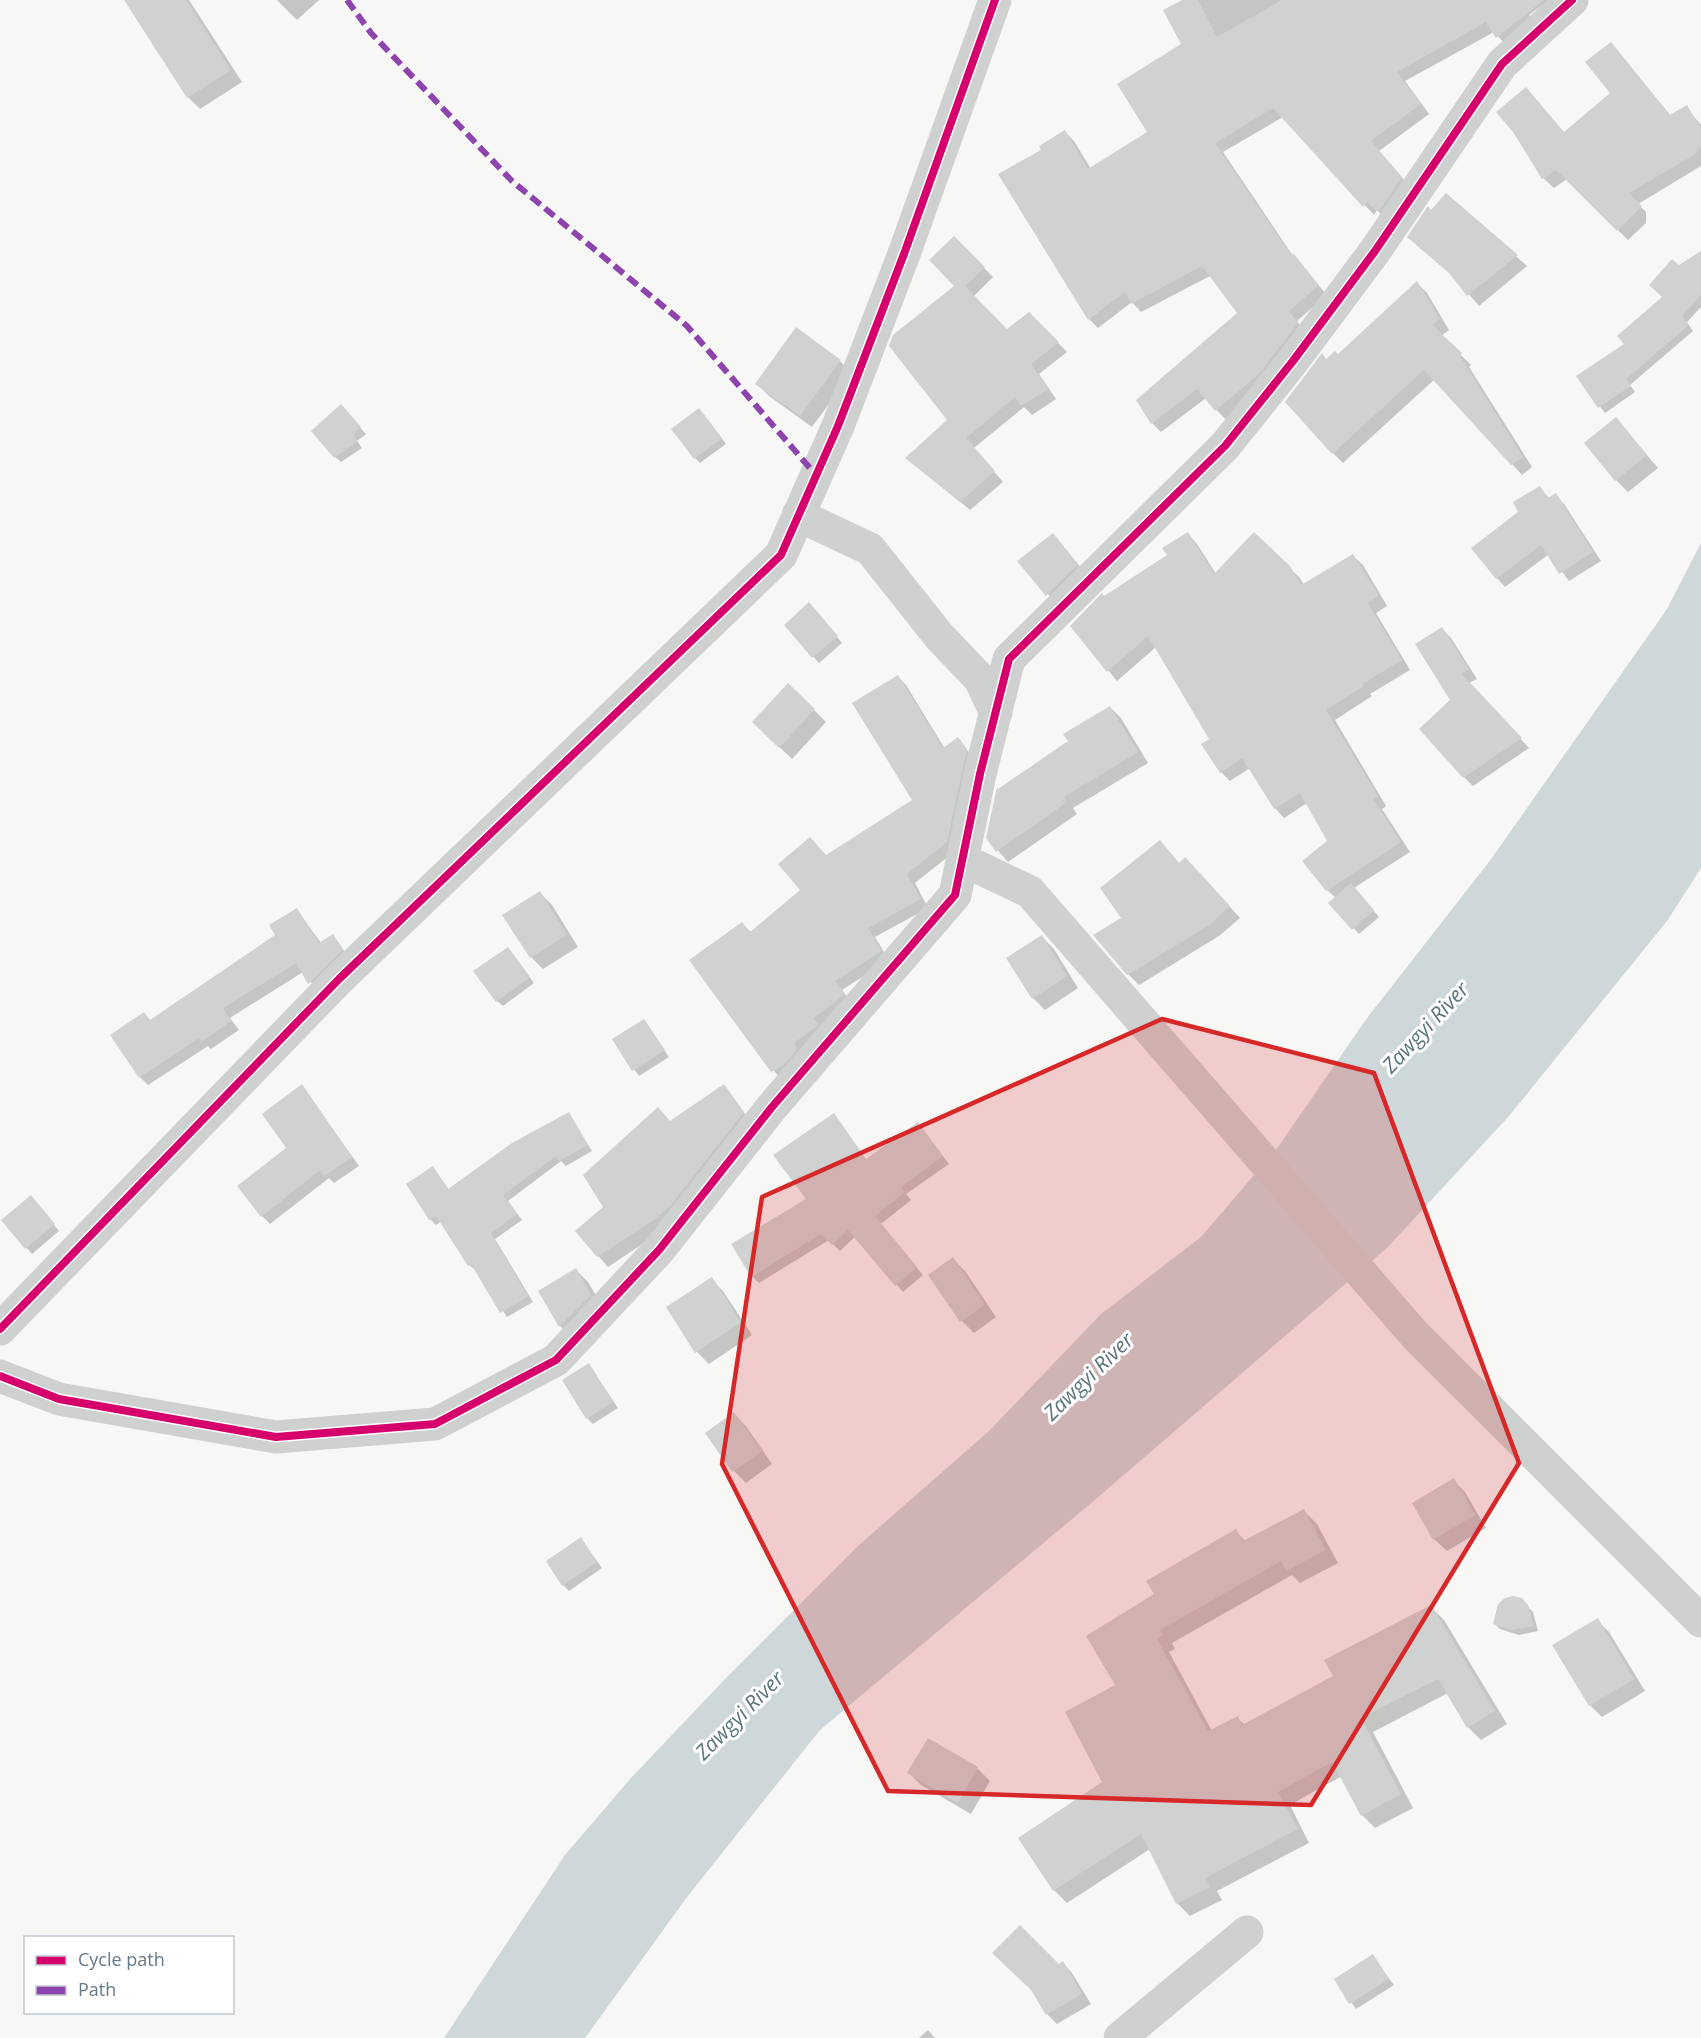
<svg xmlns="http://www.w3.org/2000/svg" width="1701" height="2038" viewBox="0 0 1701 2038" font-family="'Open Sans',sans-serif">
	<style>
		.water { fill: #ced7d9 }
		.shadow { fill: #0003 }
		.building { fill: #d0d2d2 }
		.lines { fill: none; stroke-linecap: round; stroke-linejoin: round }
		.minor { stroke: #cfd1d1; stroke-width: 33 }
		.quiet { stroke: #8e44ad; stroke-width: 6; stroke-dasharray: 12 6; stroke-linecap: butt }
		.cycleway-casing { stroke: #fff; stroke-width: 11 }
		.cycleway { stroke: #d6006c; stroke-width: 8 }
		.marked { fill: #d62828; fill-opacity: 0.2; stroke: #d62828; stroke-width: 4.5; stroke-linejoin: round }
		.labels { text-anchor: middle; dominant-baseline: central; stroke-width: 6; stroke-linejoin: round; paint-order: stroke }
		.water-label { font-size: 21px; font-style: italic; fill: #5c747c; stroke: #fff }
	</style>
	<rect width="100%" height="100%" fill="#f7f7f6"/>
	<!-- water -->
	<path class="water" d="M1701,543V868L1667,921L1509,1116L1387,1248L1096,1499L820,1730L687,1897L585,2038H444L565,1855L631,1778L727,1677L859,1545L989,1431L1101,1314L1201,1237L1278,1147L1367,1018L1489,862L1667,609Z"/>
	<!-- shadow -->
	<path class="shadow" d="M131,0H189L242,82L200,109L188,97Z
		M277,0H319L297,20Z
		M1185,0H1549L1529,15L1536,25L1507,46L1494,32L1405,81L1429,114L1379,151L1411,188L1388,221L1377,210L1374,215L1283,117L1223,152L1293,256L1327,295L1297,321L1306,333L1268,383L1225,419L1206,398L1161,432L1152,423L1239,313L1210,276L1141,312L1132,302L1098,328L1089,319L1044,150L1065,132L1074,141L1091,169L1149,133L1183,45Z
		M1611,44L1671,116L1686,107L1701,125V166L1638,204L1646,212V223L1628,240L1567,179L1554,188L1543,178L1565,133L1612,94Z
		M1446,195L1527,266L1479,306L1454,277L1432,212Z
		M954,238L993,277L973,297L1007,331L1029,314L1067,352L1039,374L1056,399L1032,415L1024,407L974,448L1003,482L970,510L907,458L949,420L957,286Z
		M1701,253V307L1687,322L1693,331L1630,385L1635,392L1605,413L1578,377L1626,344L1664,297L1678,267Z
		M1417,283L1427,293L1449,330L1441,336L1471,365L1469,367L1532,467L1522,475L1435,379L1343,463L1333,453L1327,360L1338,356Z
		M840,361L852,373L812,427L769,396L757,384Z
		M346,412L366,434L357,441L362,448L341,462L335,457Z
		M1616,419L1658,468L1628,492L1616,480Z
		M709,422L726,444L700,463L695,458Z
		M1540,488L1550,499L1555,495L1564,504L1601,561L1569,581L1549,554L1505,587L1497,578L1520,513Z
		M1188,534L1197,544L1216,574L1254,534L1299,577L1304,585L1353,556L1363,565L1387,606L1376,613L1410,670L1370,694L1372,696L1335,720L1386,806L1382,809L1410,852L1354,888L1379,917L1359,934L1331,903L1336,898L1327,890L1329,841L1307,803L1284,818L1275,808L1250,768L1230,781L1221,772L1211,739L1156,647L1117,681L1072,626L1104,597L1169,556Z
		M1053,535L1089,577L1059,607L1019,561Z
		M815,610L842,643L819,663L786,625Z
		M1442,629L1451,638L1477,679L1469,683L1529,748L1473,786L1464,777Z
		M898,677L906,685L945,749L957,739L975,759L955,851L915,883L928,908L875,937L889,960L842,990L852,1003L781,1080L691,960L742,924L751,932L802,890L826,857L914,800Z
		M1110,707L1121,718L1148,763L1073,808L1077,814L1008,862L987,838L1070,742Z
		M814,710L826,722L792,759L766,734Z
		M1160,842L1180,864L1196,870L1240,918L1219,936L1139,985L1128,974Z
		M540,893L552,905L578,947L543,969L531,957Z
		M297,910L321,943L333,936L350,959L318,991L303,972L230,1018L239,1030L211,1049L208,1046L148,1085L140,1077L144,1014L151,1021L277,935Z
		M1042,937L1054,949L1078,988L1045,1010L1033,998Z
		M508,948L534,983L503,1006L497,1001Z
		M644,1021L669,1057L639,1076L614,1040Z
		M302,1086L359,1166L334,1183L329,1178L270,1224L262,1216L288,1148Z
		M723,1086L753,1124L665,1229L608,1267L577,1232L605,1208L671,1123Z
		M569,1114L592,1151L566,1166L561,1161L508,1201L522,1220L495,1239L533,1302L507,1317L476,1270L469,1265L442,1221L436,1225L430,1219L433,1167L449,1190Z
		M918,1124L949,1164L906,1194L911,1200L881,1224L923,1275L903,1292L856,1236L840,1251L829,1240L759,1283L752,1276L808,1199Z
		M36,1203L59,1231L32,1254L3,1220Z
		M953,1259L965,1271L996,1317L974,1333L962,1321L930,1275Z
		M576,1270L588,1282L603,1307L572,1338L560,1326L540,1292Z
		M711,1279L723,1291L752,1335L709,1364L697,1352Z
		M589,1365L618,1408L593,1424L587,1418Z
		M734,1414L746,1426L772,1464L746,1483L734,1471Z
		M1453,1480L1465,1492L1486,1528L1447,1551L1434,1539Z
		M1304,1511L1317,1524L1338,1563L1300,1583L1292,1575L1172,1643L1175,1649L1169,1652L1212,1731L1237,1718L1245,1725L1335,1677L1431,1607L1444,1620L1507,1724L1481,1740L1468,1727L1448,1693L1373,1732L1413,1808L1375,1828L1362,1815L1342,1776L1290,1805L1309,1843L1217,1891L1222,1900L1190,1916L1177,1903L1150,1849L1067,1903L1054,1890L1020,1838L1104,1783L1117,1685L1156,1595L1236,1531L1246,1542Z
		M581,1539L602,1568L569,1591L563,1585Z
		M1521,1600L1533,1612L1538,1631L1519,1635L1500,1629L1494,1623Z
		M1597,1620L1609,1632L1645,1691L1602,1717L1590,1705Z
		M929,1740L978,1769L990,1781L971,1814L921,1785L909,1773Z
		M1372,1956L1394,1985L1356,2009L1336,1980Z
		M1063,1963L1072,1973L1091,2004L1057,2024L1048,2015L1033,1990Z
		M928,2030L935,2038H919Z"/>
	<!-- building -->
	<path class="building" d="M124,0H186L231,70L187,98Z
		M1182,0H1198L1217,37L1282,0H1544L1496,38L1486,22L1397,72L1421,104L1371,141L1402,177L1378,212L1367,202L1363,207L1273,108L1215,143L1292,256L1293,253L1319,285L1289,311L1298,323L1259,374L1215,411L1197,389L1151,424L1136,400L1237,313L1202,266L1131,304L1125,292L1088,320L998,174L1041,150L1039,146L1065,130L1088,169L1147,132L1117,84L1181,44L1163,10Z
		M1611,42L1670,115L1687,105L1701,129V147L1694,155L1629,193L1642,206L1617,231L1556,170L1542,179L1513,132L1496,112L1526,87L1564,132L1610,93L1585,62Z
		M1446,193L1518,255L1467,296L1449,273L1407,237L1428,206L1431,210Z
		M954,236L985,267L965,286L1007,329L1029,312L1059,342L1031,364L1048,389L1021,406L1015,397L966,438L995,471L960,502L905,458L947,420L889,346L893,335L954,286L929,260Z
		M1701,251V295L1682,316L1689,325L1626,379L1631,386L1598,408L1576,376L1624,344L1617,336L1662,297L1649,285L1672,259L1679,265Z
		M1417,281L1440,319L1432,325L1462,353L1460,356L1523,457L1511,465L1424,370L1332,454L1285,402L1322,353L1326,359L1335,351L1338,354Z
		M796,327L841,360L800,416L755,384Z
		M341,404L361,427L353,435L358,441L334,458L311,431Z
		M699,408L722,438L694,459L671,429Z
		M1616,417L1647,455L1615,481L1584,443Z
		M1540,486L1548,498L1556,493L1593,552L1559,574L1541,545L1496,579L1471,548L1518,512L1513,502Z
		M1188,532L1214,574L1254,532L1290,566L1301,585L1353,554L1379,596L1368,603L1402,660L1362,684L1364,686L1326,710L1378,796L1373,799L1401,842L1326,891L1302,861L1327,841L1300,793L1274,809L1242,758L1220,773L1201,744L1209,739L1148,636L1107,672L1070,626L1102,593L1104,596L1167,555L1162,548Z
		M1053,533L1078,564L1046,596L1017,561Z
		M809,602L838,636L812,658L784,625Z
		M1442,627L1469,669L1462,674L1522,738L1463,778L1419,729L1450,700L1415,644Z
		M898,675L943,748L958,737L967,749L947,842L907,874L921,899L868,928L882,951L835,981L845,994L814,1018L818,1025L794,1043L797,1049L784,1065L771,1072L689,960L742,922L750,932L800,890L778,864L810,837L826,855L912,800L852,703Z
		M788,683L815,709L779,748L752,722Z
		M1110,706L1138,752L1064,797L1067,802L996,852L986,838L997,787L998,789L1068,741L1063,734Z
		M1160,840L1179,863L1185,857L1230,906L1208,926L1127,975L1093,935L1121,918L1100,888Z
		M1351,883L1374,910L1352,930L1328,903Z
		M540,891L567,935L530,958L502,915Z
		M297,908L319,943L333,934L343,949L308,984L296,963L223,1008L231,1021L201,1042L199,1038L139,1078L110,1035L144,1012L150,1020L275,935L269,925Z
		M1042,935L1067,976L1032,999L1006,958Z
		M508,947L530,977L496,1002L473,971Z
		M644,1019L665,1050L632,1071L612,1039Z
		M302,1084L352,1157L324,1176L320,1170L261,1217L237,1186L286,1148L262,1114Z
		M724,1084L744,1112L671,1205L655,1219L597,1257L575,1231L603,1207L583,1175L658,1107L670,1121Z
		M569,1112L588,1145L559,1161L556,1156L503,1195L517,1214L491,1233L528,1296L500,1313L471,1264L468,1266L436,1216L429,1220L406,1184L433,1166L448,1189L512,1143Z
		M834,1113L866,1159L918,1122L943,1156L901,1187L905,1192L875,1216L917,1267L895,1286L848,1230L832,1245L821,1234L751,1277L731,1244L806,1199L773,1155Z
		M31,1195L55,1224L25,1249L1,1220Z
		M953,1257L985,1305L960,1322L928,1275Z
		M576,1268L591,1295L559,1327L538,1291Z
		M712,1277L741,1322L695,1353L666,1307Z
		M589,1363L613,1402L586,1419L562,1380Z
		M734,1412L762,1451L732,1472L705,1433Z
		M1454,1478L1475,1515L1433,1540L1412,1503Z
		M1304,1509L1326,1550L1286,1571L1281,1561L1160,1630L1163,1635L1157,1639L1208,1731L1238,1716L1242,1725L1333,1676L1324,1660L1431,1605L1495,1711L1467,1728L1438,1679L1361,1718L1401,1794L1361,1816L1332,1762L1278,1792L1298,1829L1205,1878L1210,1887L1176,1904L1141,1834L1053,1891L1018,1838L1102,1782L1065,1712L1115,1685L1086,1636L1154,1594L1146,1581L1236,1529L1243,1541Z
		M581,1537L597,1562L562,1586L546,1561Z
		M1513,1596L1522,1598L1528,1605L1534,1626L1512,1630L1493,1624L1498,1604L1505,1598Z
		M1598,1618L1634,1679L1589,1706L1552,1645Z
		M928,1738L978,1767L958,1803L907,1773Z
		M1020,1925L1059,1964L1063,1961L1082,1994L1046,2015L1031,1990L992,1953Z
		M1373,1954L1389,1979L1349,2004L1334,1979Z"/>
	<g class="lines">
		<!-- minor -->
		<path class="minor" d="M798,515L870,549L939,636L980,679L996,713
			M963,860L1030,892L1415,1335L1701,1621
			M0,1329L339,979L781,555L838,426L904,254L995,0
			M0,1376L59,1399L276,1437L435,1424L556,1360L659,1250L772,1107L955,895L980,774L1009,659L1225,446L1293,361L1375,251L1502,64L1572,0
			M1120,2038L1247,1932"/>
		<!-- quiet -->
		<path class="quiet" d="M347,0L371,33L512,181L687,326L816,475"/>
		<defs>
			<path id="cycleway" d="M0,1329L339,979L781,555L838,426L904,254L995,0
				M0,1376L59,1399L276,1437L435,1424L556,1360L659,1250L772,1107L955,895L980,774L1009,659L1225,446L1293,361L1375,251L1502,64L1572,0"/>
		</defs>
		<!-- cycleway casing -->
		<use href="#cycleway" class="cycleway-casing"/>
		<!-- cycleway -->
		<use href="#cycleway" class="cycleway"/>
	</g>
	<!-- marked area -->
	<path class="marked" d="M1162,1019L1374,1073L1519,1463L1311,1805L888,1791L722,1464L762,1197Z"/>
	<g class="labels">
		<!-- water labels -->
		<g class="water-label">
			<text transform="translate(1425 1027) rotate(-47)">Zawgyi River</text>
			<text transform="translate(1088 1376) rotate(-44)">Zawgyi River</text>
			<text transform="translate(739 1715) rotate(-45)">Zawgyi River</text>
		</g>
	</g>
	<!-- legend -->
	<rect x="24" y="1936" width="210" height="78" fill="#ffffff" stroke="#c1c9cf" stroke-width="1.5"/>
	<rect x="36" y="1956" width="30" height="9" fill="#d6006c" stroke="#c1c9cf" stroke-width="1.5"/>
	<text x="78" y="1966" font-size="18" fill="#657988">Cycle path</text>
	<rect x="36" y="1986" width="30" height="9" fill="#8e44ad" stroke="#c1c9cf" stroke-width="1.5"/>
	<text x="78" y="1996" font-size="18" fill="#657988">Path</text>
</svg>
